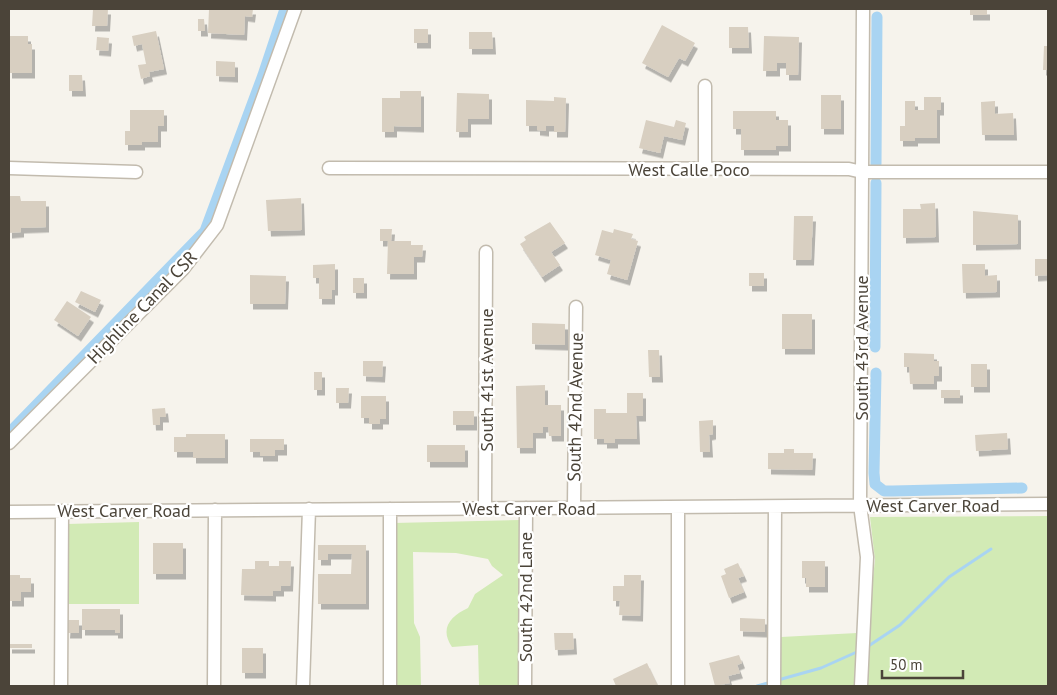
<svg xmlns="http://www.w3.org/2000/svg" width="1057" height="695" viewBox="0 0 1057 695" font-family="'PT Sans',sans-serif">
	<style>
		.green { fill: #d2eab5 }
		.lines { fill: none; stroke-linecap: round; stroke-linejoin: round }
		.stream { stroke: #a9d4f2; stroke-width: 3 }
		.canal { stroke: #a9d4f2; stroke-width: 11 }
		.building { fill: #d8cfc1; filter: url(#shadow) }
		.minor-casing { stroke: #c2bbae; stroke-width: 15 }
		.minor { stroke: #fff; stroke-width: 12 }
		.labels { text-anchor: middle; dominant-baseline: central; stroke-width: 4.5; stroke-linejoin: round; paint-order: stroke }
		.street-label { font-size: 18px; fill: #4b4439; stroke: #fff }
	</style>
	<defs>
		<filter id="shadow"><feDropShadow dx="3" dy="5.5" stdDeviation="0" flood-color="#0004"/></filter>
	</defs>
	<rect width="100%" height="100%" fill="#f6f3ec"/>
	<!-- green -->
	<path class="green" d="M1048,516V686H867V629L875,560L870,517Z
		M520,520V686H479L478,645L452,647C439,628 451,616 468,608L475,594L503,575L492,566L488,559L456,553L413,552L414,623L420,637L421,686H394V523Z
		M139,522V604H64L67,524Z
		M857,633V686H780L781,637Z"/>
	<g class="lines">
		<!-- stream -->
		<path class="stream" d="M867,647L900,625L949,577L991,549
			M778,680L821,668L859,651
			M757,686L772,682"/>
		<!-- canal -->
		<path class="canal" d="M876,164L877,17
			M875,347L876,183
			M876,373L874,473L875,484L884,491H893L1022,488
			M9,433L205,231L263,75L285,9"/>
	</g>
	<!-- building -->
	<path class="building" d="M93,9H108L107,26H92Z
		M209,9H253L252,17L245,16L244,35L208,33Z
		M970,9H987V15H970Z
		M198,19H204L205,31H198Z
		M662,25L695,43L685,61L679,58L668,77L642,63Z
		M729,27H748L749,48H729Z
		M414,29H428V43H414Z
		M156,31L164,69L149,72L150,76L141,79L138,65L146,64L142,44L134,46L132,36Z
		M469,32H492L493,49H469Z
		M9,36H28V44H32V73H9Z
		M764,36L799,37L798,75H786V63H777V71H763Z
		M97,37L109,38L108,51L96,50Z
		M1044,46H1048V70H1043Z
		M216,61L235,62V77L216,76Z
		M69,75H82L83,91H69Z
		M400,91H421V127L394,126V132H382V98H400Z
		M457,93L489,94V119H468V132H456Z
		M821,95H841V129H821Z
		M554,97L566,98L565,132H554V126H546V131L537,130V126H526V100L554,101Z
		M924,97H941V110H937V138H915V141H900V126H905V101H915V110H924Z
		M995,101V114L1013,113L1014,135H982L981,102Z
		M130,110H164V126H158V142H142V145H125V131H130Z
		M733,111H776V120H788V146H776V150H741V129H733Z
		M646,120L674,127L676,120L686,123L682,140L664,136L660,153L639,148Z
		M9,196H20L21,201H46V227L21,228V232L9,233Z
		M301,198L302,230L268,231L266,200Z
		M935,203L936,237L903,238V209H921L920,204Z
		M973,211L1018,215V244L973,245Z
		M794,216H813L811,260H793Z
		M550,222L565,243L551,252L560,265L542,277L520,244L526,240L524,237Z
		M380,229H392L391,241H411V245H423L422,257H414V274H387L388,241H380Z
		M614,229L633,234L631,239L638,241L627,280L607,274L611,260L595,255L602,230L613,233Z
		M1035,259H1048V275L1035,276Z
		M335,264V290H332V299H319V278H313V265Z
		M962,264H985V276L997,275V292L963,293Z
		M749,273H764V286H749Z
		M250,275L286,276L285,304H250Z
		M353,278H364V293H353Z
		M81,291L101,300L95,312L75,302Z
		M67,301L91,317L78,336L54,320Z
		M782,314H812V349H782Z
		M532,323L565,324V345L532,344Z
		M648,350H659L660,377H649Z
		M904,353L934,354V361H939V376H934V384H910L909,367H904Z
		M363,361H383L382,377L363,376Z
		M971,364H987V387H971Z
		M314,372H322V390H314Z
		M545,385V405H561V436H549L548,427H543V433H533V448H517L516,386Z
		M336,388H349L348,403H336Z
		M941,390H960V398H941Z
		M627,393H643V416H636L637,439H615V443H604V439H594V409H606V413H627Z
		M361,396H386V419H380V424H369V418H361Z
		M165,408L166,417H160V425H153L152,409Z
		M453,411H474V425H453Z
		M713,420V434L709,435L710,452H700L699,421Z
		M1007,433L1008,449L976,451L975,435Z
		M186,434H225V458H193V452H174V437H186Z
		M250,439H284V450H275V456H260V452H250Z
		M427,445H465V462H427Z
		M784,449H794V453H813L812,470L768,469V453H784Z
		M153,543H183V574H153Z
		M318,545H366V604H318V574H351L352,554H328V560H318Z
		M255,561H269V566H279V561H291L290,586H281V591H273V596L241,595L242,569H255Z
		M802,561H825V587H806V578H802Z
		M738,563L744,576L738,578L744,592L729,598L721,576L726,574L724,569Z
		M9,575H20V578H31V592H21V601H9Z
		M624,575H641L640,616L619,615L620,601H613V586H624Z
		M82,609H120V633H115V630H82Z
		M740,618L765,619V632L740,631Z
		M68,620H79V633H67Z
		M554,633H573L574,649L555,650Z
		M9,644H32V648H9Z
		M242,648H263V673H242Z
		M739,655L742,663L737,665L740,673L728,676L730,683L715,686L709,663Z
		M647,663L658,686H616L613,679Z"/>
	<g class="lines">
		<defs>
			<path id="minor" d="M705,86V169
				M9,168L136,172
				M329,168L849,169L862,172H1048
				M9,443L183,269L217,225L295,9
				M574,507L576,307
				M678,507V686
				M485,508L486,252
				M9,512L1048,504
				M61,686L62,511
				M214,686L215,510
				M303,686L309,509
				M390,686V509
				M525,686L526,508
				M774,686L775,507
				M861,686L867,557L860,505L863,9"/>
		</defs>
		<!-- minor casing -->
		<use href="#minor" class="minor-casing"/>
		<!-- minor -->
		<use href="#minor" class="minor"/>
	</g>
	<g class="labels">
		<!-- street labels -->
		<g class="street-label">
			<text x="689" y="169">West Calle Poco</text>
			<text transform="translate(142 307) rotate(-46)">Highline Canal CSR</text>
			<text transform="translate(861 348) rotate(-90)">South 43rd Avenue</text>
			<text transform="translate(486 380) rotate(-90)">South 41st Avenue</text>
			<text transform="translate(575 407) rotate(-89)">South 42nd Avenue</text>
			<text x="933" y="505">West Carver Road</text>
			<text x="529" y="508">West Carver Road</text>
			<text x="124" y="510">West Carver Road</text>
			<text transform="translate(525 597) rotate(-90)">South 42nd Lane</text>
		</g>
	</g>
	<!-- border -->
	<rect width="1057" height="695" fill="none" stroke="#4b4439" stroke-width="20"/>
	<!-- scale -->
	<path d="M882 670v8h81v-8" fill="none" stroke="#4b4439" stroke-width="2.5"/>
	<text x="890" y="670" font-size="15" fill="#4b4439" stroke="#ffffff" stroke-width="4" paint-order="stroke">50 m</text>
</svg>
